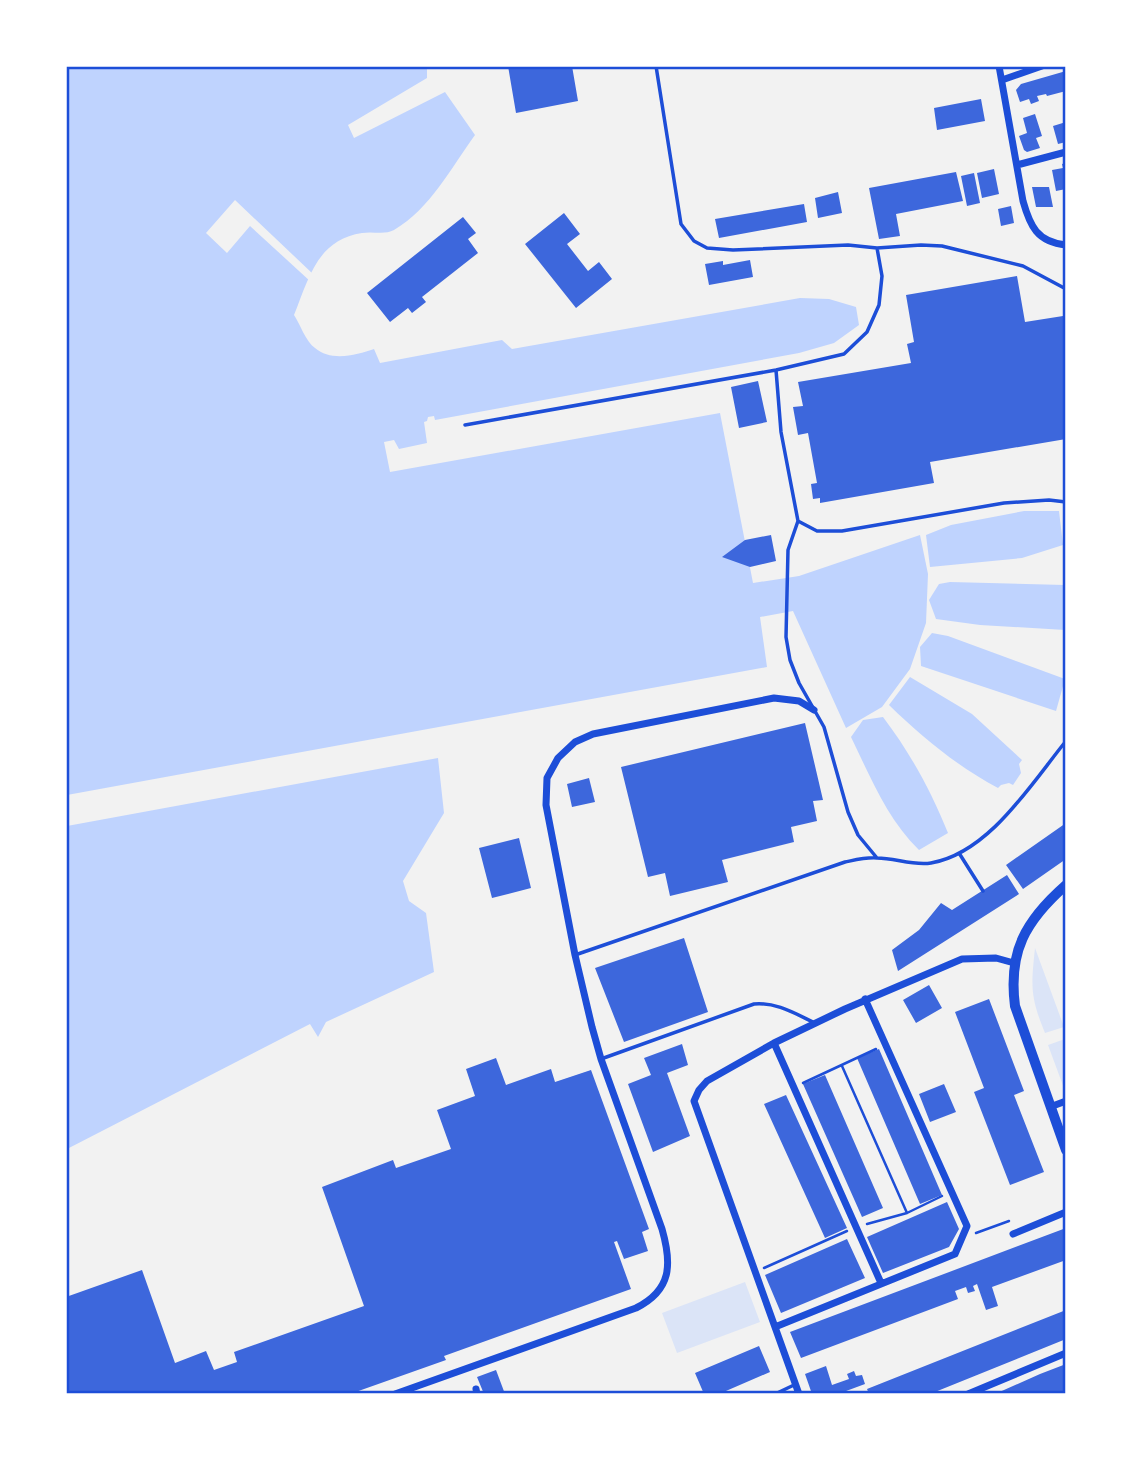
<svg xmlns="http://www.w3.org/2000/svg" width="1132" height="1460" viewBox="0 0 1132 1460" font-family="'DM Sans',sans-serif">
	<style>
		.green { fill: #dbe4f7 }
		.water { fill: #bfd3fe }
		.pier { fill: #f2f2f2 }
		.building { fill: #3d67dc }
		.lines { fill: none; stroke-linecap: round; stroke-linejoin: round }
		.path { stroke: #1d4ed8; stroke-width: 2.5 }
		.service { stroke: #1d4ed8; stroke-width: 3.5 }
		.minor { stroke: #1d4ed8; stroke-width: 7 }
		.tertiary { stroke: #1d4ed8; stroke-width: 10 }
		.neatline { fill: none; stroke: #1d4ed8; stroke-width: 2.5 }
	</style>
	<rect width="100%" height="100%" fill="#f2f2f2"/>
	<!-- green -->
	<path class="green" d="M1035,948L1064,1027L1045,1033C1030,996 1031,987 1035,948Z
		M1065,1039H1066L1065,1091L1048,1045Z
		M745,1282L760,1322L677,1353L662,1313Z"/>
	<!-- water -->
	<path class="water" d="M67,67H427V78L348,125L354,138L445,92L475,135C451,168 430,209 394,230C385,235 373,231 362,233C317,240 309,278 294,315C300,324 306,342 315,348C331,362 357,355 374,349L380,363L502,340L512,349L800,298L829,299L856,307L859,325L834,343L799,353L435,420L434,416L428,417L427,421L424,422L427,443L399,449L394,440L384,442L390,472L720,413L753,583L799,576L920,535L928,574L926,623L910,669L882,707L846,728L793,611L760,617L767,667L67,795Z
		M1024,511H1059L1063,545L1022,558L930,567L926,535L951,525Z
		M950,582L1065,585V630L980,625L936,619L929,600L939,584Z
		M932,633L948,636L1065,679L1056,711L921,666L920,647Z
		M910,677L972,714L1022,760L1019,764L1021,773L1013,785L1009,783L1001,785L998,788C957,766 923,738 889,705Z
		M883,717C911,754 931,791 948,833L919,850C887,819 870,776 851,737L863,720Z
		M438,758L444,813L403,881L409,901L426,913L434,972L326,1022L318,1037L310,1024L67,1149V826Z"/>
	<!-- pier -->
	<path class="pier" d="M235,200L313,274L311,282L250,226L227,253L206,233Z"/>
	<!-- building -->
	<path class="building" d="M508,66H572L578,101L516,113Z
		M1066,71V91L1047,96L1046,94L1037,96L1039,101L1031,104L1029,99L1020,102L1016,90L1021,84Z
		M981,99L985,121L937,130L934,108Z
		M1035,114L1042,136L1036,138L1040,148L1027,152L1024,150L1019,136L1027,133L1023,118Z
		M1066,122V142L1058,144L1053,126Z
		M1066,163V189L1056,191L1052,170L1063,168L1062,164Z
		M994,169L999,194L982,198L977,173Z
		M956,172L963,201L896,214L900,236L879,239L869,188Z
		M974,173L980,203L967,206L961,176Z
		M1032,187H1049L1053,207H1036Z
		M838,192L842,213L818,218L815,198Z
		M804,204L807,222L719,238L715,219Z
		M1011,206L1014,223L1001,226L998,209Z
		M564,213L580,234L567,244L588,271L599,262L612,279L576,308L525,244Z
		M463,217L476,233L468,239L478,253L422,297L426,302L412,313L408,308L390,322L367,293Z
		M750,260L753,277L709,285L705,264L723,261V265Z
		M1017,276L1025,322L1063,316L1066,328V439L930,462L934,483L820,503V498L813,499L811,484L817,483L808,433L798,435L793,407L803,406L798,382L911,363L907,344L914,342L906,295Z
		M758,381L767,422L739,428L731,387Z
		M771,535L776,561L750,567L722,557L745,540Z
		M805,723L823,800L813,801L817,821L791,827L794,842L722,860L728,882L670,896L665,873L648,877L621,767Z
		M589,778L595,802L572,807L567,784Z
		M1066,823V859L1023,889L1006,865Z
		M519,838L531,888L492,898L479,848Z
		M1007,875L1019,894L898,971L892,950L919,930L941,903L952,910Z
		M684,938L708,1012L624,1042L595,968Z
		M929,985L942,1008L916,1023L903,1000Z
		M989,999L1024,1091L1014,1095L1044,1172L1010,1185L974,1092L984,1088L955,1012Z
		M682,1044L688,1065L667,1073L690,1136L653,1152L628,1084L651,1075L644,1058Z
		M879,1049L942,1195L920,1204L857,1058Z
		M496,1058L506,1085L551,1069L555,1082L591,1070L649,1229L642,1232L648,1251L624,1259L617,1241L614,1242L631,1289L444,1356L446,1360L350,1394H66V1297L142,1270L175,1363L206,1351L214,1370L237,1362L234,1352L364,1306L322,1187L393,1160L396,1168L451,1149L437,1110L475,1096L466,1069Z
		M825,1075L883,1208L862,1217L803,1084Z
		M944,1084L956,1112L930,1122L919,1094Z
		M786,1095L847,1228L825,1238L764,1104Z
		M947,1202L959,1229L949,1247L883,1273L867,1237Z
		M1066,1228V1260L992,1287L998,1306L986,1310L977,1284L973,1286L975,1291L968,1293L966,1287L955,1291L958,1299L801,1358L790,1332Z
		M847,1239L865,1278L781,1313L765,1275Z
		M1066,1310V1339L930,1394H869L867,1389Z
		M759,1346L770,1372L719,1394H704L695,1373Z
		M1066,1364V1392L995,1394L1040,1374Z
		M826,1366L832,1385L849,1379L847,1374L854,1371L856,1376L862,1375L865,1384L838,1394H812L805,1374Z
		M496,1370L505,1394H484L477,1377Z"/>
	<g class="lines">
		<!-- path -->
		<path class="path" d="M842,1066L907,1213
			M803,1083L876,1049
			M867,1224L907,1213L942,1196
			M976,1233L1009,1221
			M764,1268L847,1231"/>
		<!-- service -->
		<path class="service" d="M656,66L681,224L694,241L707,248L733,250L848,245L877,248L921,245L942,246L1023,266L1066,289
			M776,370L781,432L798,521L788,550L786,637L790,660L799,683L824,727L848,812L858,835L877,858
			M465,425L776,370L844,354L867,332L879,305L882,276L877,248
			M798,521L817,531H842L1004,503L1049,500L1066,502
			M959,853L983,891
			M575,955L845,862C855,860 867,857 877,858C895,858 913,866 931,863C989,853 1031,784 1066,741
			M601,1059L754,1004C776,1002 794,1013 813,1022
			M775,1394L794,1385"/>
		<!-- minor -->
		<path class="minor" d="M999,66L1023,201C1030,226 1037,242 1066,245
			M1002,80L1042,66
			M1017,165L1066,152
			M774,1043L881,1283
			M1050,1107L1066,1101
			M1013,1234L1066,1212
			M775,1327L955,1254L967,1226L865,999
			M476,1389L477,1394
			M395,1394L636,1308C672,1290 672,1264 662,1229L601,1059L592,1027L575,955L546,805L547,778L558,758L575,742L593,734L774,698L799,701L814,710
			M799,1394L694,1101L699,1090L707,1081L774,1043L845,1009L962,959L996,958L1014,963
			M968,1394L1066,1353"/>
		<!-- tertiary -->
		<path class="tertiary" d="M1066,885C1025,921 1008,952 1015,1006L1066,1150"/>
	</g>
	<!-- border -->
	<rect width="1132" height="1460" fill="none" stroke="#ffffff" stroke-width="136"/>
	<rect x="68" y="68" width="996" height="1324" class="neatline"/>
</svg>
